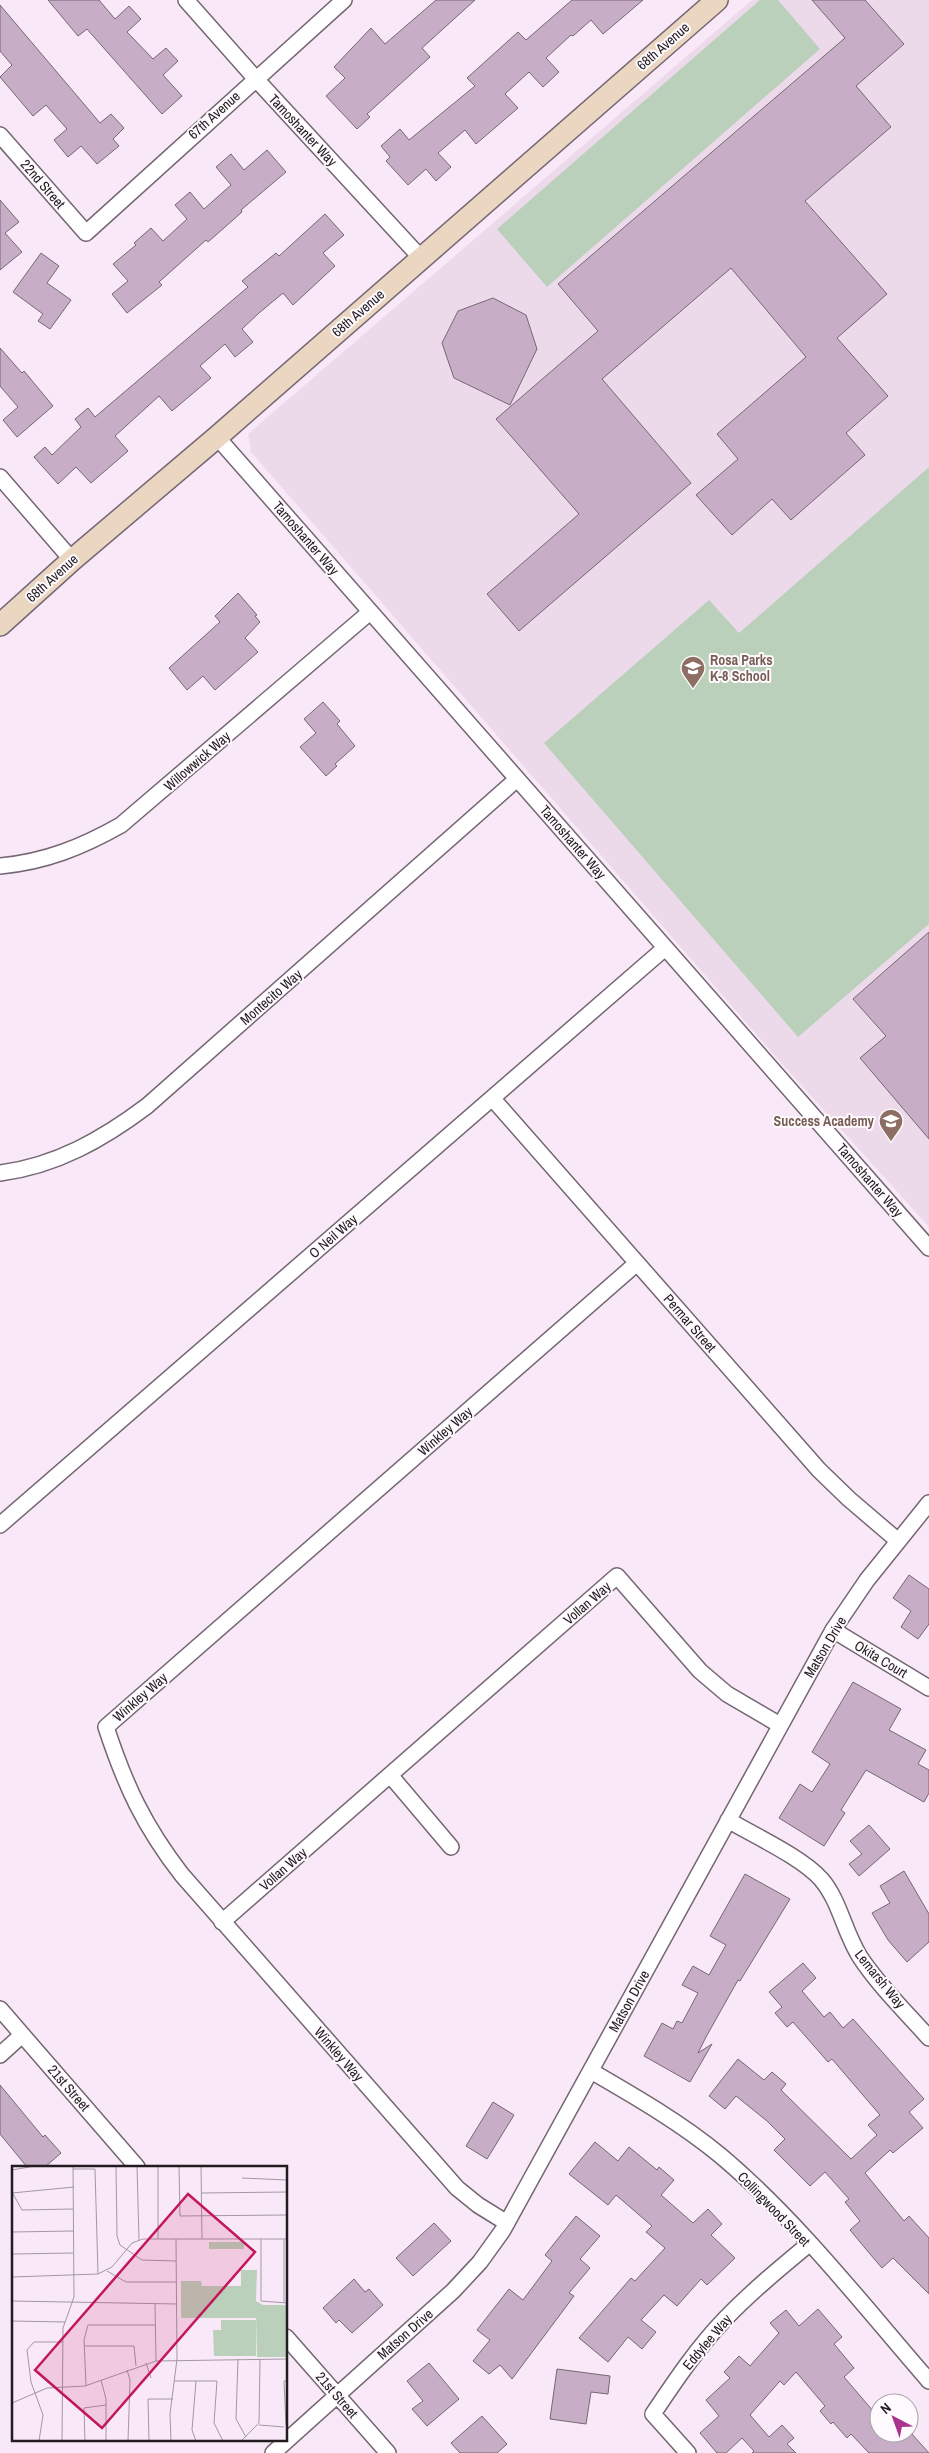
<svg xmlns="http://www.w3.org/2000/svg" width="929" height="2453" viewBox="0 0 929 2453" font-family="'Archivo Narrow',sans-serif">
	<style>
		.education { fill: #ecdaeb }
		.green { fill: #bbd0ba }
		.building { fill: #c7aec6; stroke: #756774 }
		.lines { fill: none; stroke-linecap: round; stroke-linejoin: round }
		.street-casing { stroke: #746673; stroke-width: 18 }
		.secondary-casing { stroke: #746673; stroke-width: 24 }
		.street { stroke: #fff; stroke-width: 15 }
		.secondary { stroke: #ead6c1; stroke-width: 21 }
		.labels { text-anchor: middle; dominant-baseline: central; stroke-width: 4; stroke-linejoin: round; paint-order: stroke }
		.street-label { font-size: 14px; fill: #221c21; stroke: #fefafe }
		.education-label { font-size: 14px; font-weight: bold; fill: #785e54; stroke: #fefafe; text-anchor: start }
		.inset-road { fill: none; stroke: #a397a2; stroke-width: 1 }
		.view { fill: #c2185b; fill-opacity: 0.15; stroke: #c2185b; stroke-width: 2.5 }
		.inset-edge { fill: none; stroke: #221c21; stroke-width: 2.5 }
	</style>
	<rect width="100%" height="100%" fill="#f9e9f8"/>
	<!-- education -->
	<path class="education" d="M752,0H929V1227L776,1057L251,452L248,434Z"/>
	<!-- green -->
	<path class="green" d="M760,0H778L820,49L547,287L497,229Z
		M929,467V924L798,1037L544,743L709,600L739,633Z"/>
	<!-- building -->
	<path class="building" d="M48,0H99L115,19L129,6L141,19L127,32L153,59L166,48L178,61L163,75L182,96L162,114L87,29L78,36Z
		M436,0H475L422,48L430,57L367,114L370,117L357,129L326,96L345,78L334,67L371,28L385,44Z
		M572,0H643L603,34L591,20L573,36L571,35L546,58L559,72L543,87L529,72L505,94L518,108L476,144L465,130L438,153L451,167L436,181L426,169L408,185L386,161L390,157L381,146L400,129L409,140L475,86L467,78L518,32L526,40Z
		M812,0H865L904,44L856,86L891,127L805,201L887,294L837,338L888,396L846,433L865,455L791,520L772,499L732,535L696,495L738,459L717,434L806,357L731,268L602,379L691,483L519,631L487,594L579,514L496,419L598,331L558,284L845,38Z
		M0,5L100,123L111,114L124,128L113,139L119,146L97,164L81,146L68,157L54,140L67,129L46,105L33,116L0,77L12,65L0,51Z
		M267,150L286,172L241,210L242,212L208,242L206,240L159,282L162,285L127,313L112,294L128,281L113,264L136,245L134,243L151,228L163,241L187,219L175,205L190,192L204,209L231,185L216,167L231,154L244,170Z
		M0,200L19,222L5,233L22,252L0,270Z
		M325,214L344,235L323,253L335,266L293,305L283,293L259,313L242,329L253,342L235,357L225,344L200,366L211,378L172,411L159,396L115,436L128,451L91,483L76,467L58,484L34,457L45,447L52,455L81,427L75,419L88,408L95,417L248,287L242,281L276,253L279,256Z
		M41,253L59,266L47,283L71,300L50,329L38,321L43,314L13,292Z
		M493,298L526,315L537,349L510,405L454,378L442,343L458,311Z
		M0,348L22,373L24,371L53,406L17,437L3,420L18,407L0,386Z
		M238,593L257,615L255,616L260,622L245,638L258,652L215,690L203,676L187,690L169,668L220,622L215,616Z
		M323,702L340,721L337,724L355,746L335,764L337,766L326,776L300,747L316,733L304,719Z
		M929,932V1139L860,1058L886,1036L853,999Z
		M909,1575L929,1589V1624L918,1639L901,1627L911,1611L893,1598Z
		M853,1682L901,1709L889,1730L926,1750L918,1764L929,1770V1793L924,1802L866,1770L841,1810L845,1813L824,1846L779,1818L800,1784L812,1792L830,1764L812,1752Z
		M869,1825L890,1849L859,1876L849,1864L862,1854L850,1841Z
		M904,1871L929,1914V1942L907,1962L888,1940L872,1913L890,1903L880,1886Z
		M745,1874L790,1899L740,1981L738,1980L706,2037L698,2053L712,2044L690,2082L644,2056L662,2023L673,2029L677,2021L682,2023L698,1993L682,1985L693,1966L709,1975L726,1945L710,1936Z
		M803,1963L816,1978L802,1991L824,2017L830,2012L843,2028L853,2019L924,2099L909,2112L923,2128L893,2153L890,2150L865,2173L904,2221L909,2216L929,2238V2294L893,2258L882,2268L870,2254L850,2230L860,2221L845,2202L849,2199L825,2172L810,2186L774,2150L785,2139L767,2121L736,2096L725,2109L709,2096L738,2059L764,2080L772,2072L786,2084L781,2090L851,2159L877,2135L868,2125L880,2115L832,2059L828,2062L793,2022L787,2027L775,2013L782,2007L769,1992Z
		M0,2085L43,2137L45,2135L61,2153L45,2167H27L0,2134Z
		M493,2102L514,2115L487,2159L466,2146Z
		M595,2142L618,2161L629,2147L657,2170L659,2167L674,2180L661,2195L693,2223L708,2209L722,2224L711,2235L735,2258L707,2285L701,2279L677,2306L664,2295L641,2320L656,2332L642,2349L628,2337L608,2362L579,2338L631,2278L635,2281L665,2248L646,2232L652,2226L616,2195L608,2205L569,2174Z
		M576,2216L600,2236L580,2259L590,2268L569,2293L574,2296L512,2379L500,2365L489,2374L473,2361L490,2340L477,2330L509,2289L523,2300L552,2261L545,2255Z
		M434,2223L451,2241L413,2276L396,2258Z
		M354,2279L365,2292L369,2289L383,2305L352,2333L339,2320L336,2323L323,2308Z
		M818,2309L842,2337L834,2344L854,2368L844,2377L879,2418V2433H911L929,2453H869L851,2434L847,2438L833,2422L831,2424L820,2411L825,2406L796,2372L784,2385L780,2381L750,2415L769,2437L782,2425L794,2438L787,2444L796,2453H752L754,2451L742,2438L726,2453H717L700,2433L719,2416L706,2400L730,2378L724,2372L739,2356L750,2366L779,2333L770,2323L786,2310L799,2326Z
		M429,2363L459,2399L427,2426L412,2409L423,2401L407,2381Z
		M557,2369L610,2376L608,2394L591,2392L586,2424L550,2419Z
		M482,2416L507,2444L497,2453H460L451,2443Z"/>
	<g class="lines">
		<defs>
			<path id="street" d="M186,0L255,78L421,258
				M0,135L86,233L344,0
				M217,437L929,1248
				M0,477L72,560
				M0,866C45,862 82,847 121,825L370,612
				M492,1098L819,1470L849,1499L897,1540
				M0,1173C56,1166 103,1139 147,1106L517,779
				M0,1525L665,948
				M833,1630L929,1688
				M390,1775L451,1847
				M728,1820C755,1836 801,1857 821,1879C840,1901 844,1932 860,1957C879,1986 906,2012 929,2038
				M222,1922L617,1576L700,1671L727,1694L780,1725
				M0,2009L137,2167
				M0,2055L22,2035
				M591,2071C636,2097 681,2123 721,2156C798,2221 863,2305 929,2381
				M507,2223L478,2205L457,2188L182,1875C144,1826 125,1785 106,1727L637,1263
				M286,2337L388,2453
				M273,2453L453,2291L480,2262L503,2230L833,1630L867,1580L929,1503
				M688,2453L653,2414C675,2381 698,2347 725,2319C751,2292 780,2268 809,2244"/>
			<path id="secondary" d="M0,625L72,560L217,437L717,0"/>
		</defs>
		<!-- street casing -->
		<use href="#street" class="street-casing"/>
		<!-- secondary casing -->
		<use href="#secondary" class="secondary-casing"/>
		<!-- street -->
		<use href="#street" class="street"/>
		<!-- secondary -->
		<use href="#secondary" class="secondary"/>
	</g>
	<!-- icons -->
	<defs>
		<symbol id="school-pin" viewBox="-11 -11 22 30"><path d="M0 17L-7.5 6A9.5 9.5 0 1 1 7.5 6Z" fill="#8d6e63" stroke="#fefafe"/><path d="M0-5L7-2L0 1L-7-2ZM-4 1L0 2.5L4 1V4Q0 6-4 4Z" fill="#fff"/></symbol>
	</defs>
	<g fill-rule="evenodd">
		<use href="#school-pin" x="679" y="654" width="28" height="38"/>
		<use href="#school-pin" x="877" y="1107" width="28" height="38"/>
	</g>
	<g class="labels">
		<!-- street labels -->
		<g class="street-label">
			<text transform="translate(663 46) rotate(-41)">68th Avenue</text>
			<text transform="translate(214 115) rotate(-42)">67th Avenue</text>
			<text transform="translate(303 130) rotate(47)">Tamoshanter Way</text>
			<text transform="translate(43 184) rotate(49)">22nd Street</text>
			<text transform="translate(358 313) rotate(-41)">68th Avenue</text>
			<text transform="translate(306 538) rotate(49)">Tamoshanter Way</text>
			<text transform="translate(52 578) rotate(-42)">68th Avenue</text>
			<text transform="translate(197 761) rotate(-41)">Willowwick Way</text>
			<text transform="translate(573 842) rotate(49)">Tamoshanter Way</text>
			<text transform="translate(271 997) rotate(-41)">Montecito Way</text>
			<text transform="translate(870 1180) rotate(49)">Tamoshanter Way</text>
			<text transform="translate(333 1236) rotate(-41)">O Neil Way</text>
			<text transform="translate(690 1323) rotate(49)">Permar Street</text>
			<text transform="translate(445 1431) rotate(-41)">Winkley Way</text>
			<text transform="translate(587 1603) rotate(-41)">Vollan Way</text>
			<text transform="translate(825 1647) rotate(-59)">Matson Drive</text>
			<text transform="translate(881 1659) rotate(31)">Okita Court</text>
			<text transform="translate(140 1697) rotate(-41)">Winkley Way</text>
			<text transform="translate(283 1869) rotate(-41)">Vollan Way</text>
			<text transform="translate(880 1979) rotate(51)">Lemarsh Way</text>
			<text transform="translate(629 2001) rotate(-61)">Matson Drive</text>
			<text transform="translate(339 2054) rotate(49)">Winkley Way</text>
			<text transform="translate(69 2088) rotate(49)">21st Street</text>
			<text transform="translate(774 2209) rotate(46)">Collingwood Street</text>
			<text transform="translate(405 2334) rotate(-41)">Matson Drive</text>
			<text transform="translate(707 2342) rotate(-50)">Eddylee Way</text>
			<text transform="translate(337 2395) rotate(49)">21st Street</text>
		</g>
		<!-- education labels -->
		<g class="education-label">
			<text x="710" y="660">Rosa Parks<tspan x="710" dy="16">K-8 School</tspan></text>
			<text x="874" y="1121" text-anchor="end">Success Academy</text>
		</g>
	</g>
	<!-- overview -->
	<g transform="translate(12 2166)">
		<rect width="275" height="275" fill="#f9e9f8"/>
		<path d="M197,76H232V83H197ZM229,104H245L244,135L251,139H275V191H245L244,149V152H169V115H189L190,120H229ZM209,154H244V190H202L201,164H209Z" fill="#bbd0ba"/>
		<path class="inset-road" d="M104,0L105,70L108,79L130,94L164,95M125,0L127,74M167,0L168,50L275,49M189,0L190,73M61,3H83L86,108M0,4L23,0M230,12L275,14M0,26L10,44L61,43M0,27L62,21M189,27L275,26M0,66L61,65M146,73V0M249,73V135L275,137M272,73V137M0,88L61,87M95,105L114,116H164M0,111L86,108L100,101L120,77L131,73H275M0,135L165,138M143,138L144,195M0,155L53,156M72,180H122L124,200M226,193L224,253L234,271M134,197L139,212M115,204L118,214L116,275M89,214L94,233V275M162,215H205L202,257L211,275M184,215L180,264L184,275M74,219L72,174L76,159H143M0,237L35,222L73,220L144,195L275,193M247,259L272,261M274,259L272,215H275M27,275L31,249L19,216L15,184L22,176H51M50,275L51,162L62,131L61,0M73,275L72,242L94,239M137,275L136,233H161M159,275L158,248L165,193L164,73M229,275L247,257L248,193"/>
		<path class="view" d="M176,28L243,86L90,262L23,204Z"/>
		<rect width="275" height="275" class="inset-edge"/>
	</g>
	<!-- north arrow -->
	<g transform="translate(894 2418) rotate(319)"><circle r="24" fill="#fefafe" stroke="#a6a1a6"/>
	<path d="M0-4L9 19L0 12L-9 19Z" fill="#aa348b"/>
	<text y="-8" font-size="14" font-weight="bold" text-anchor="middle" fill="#221c21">N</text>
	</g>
</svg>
